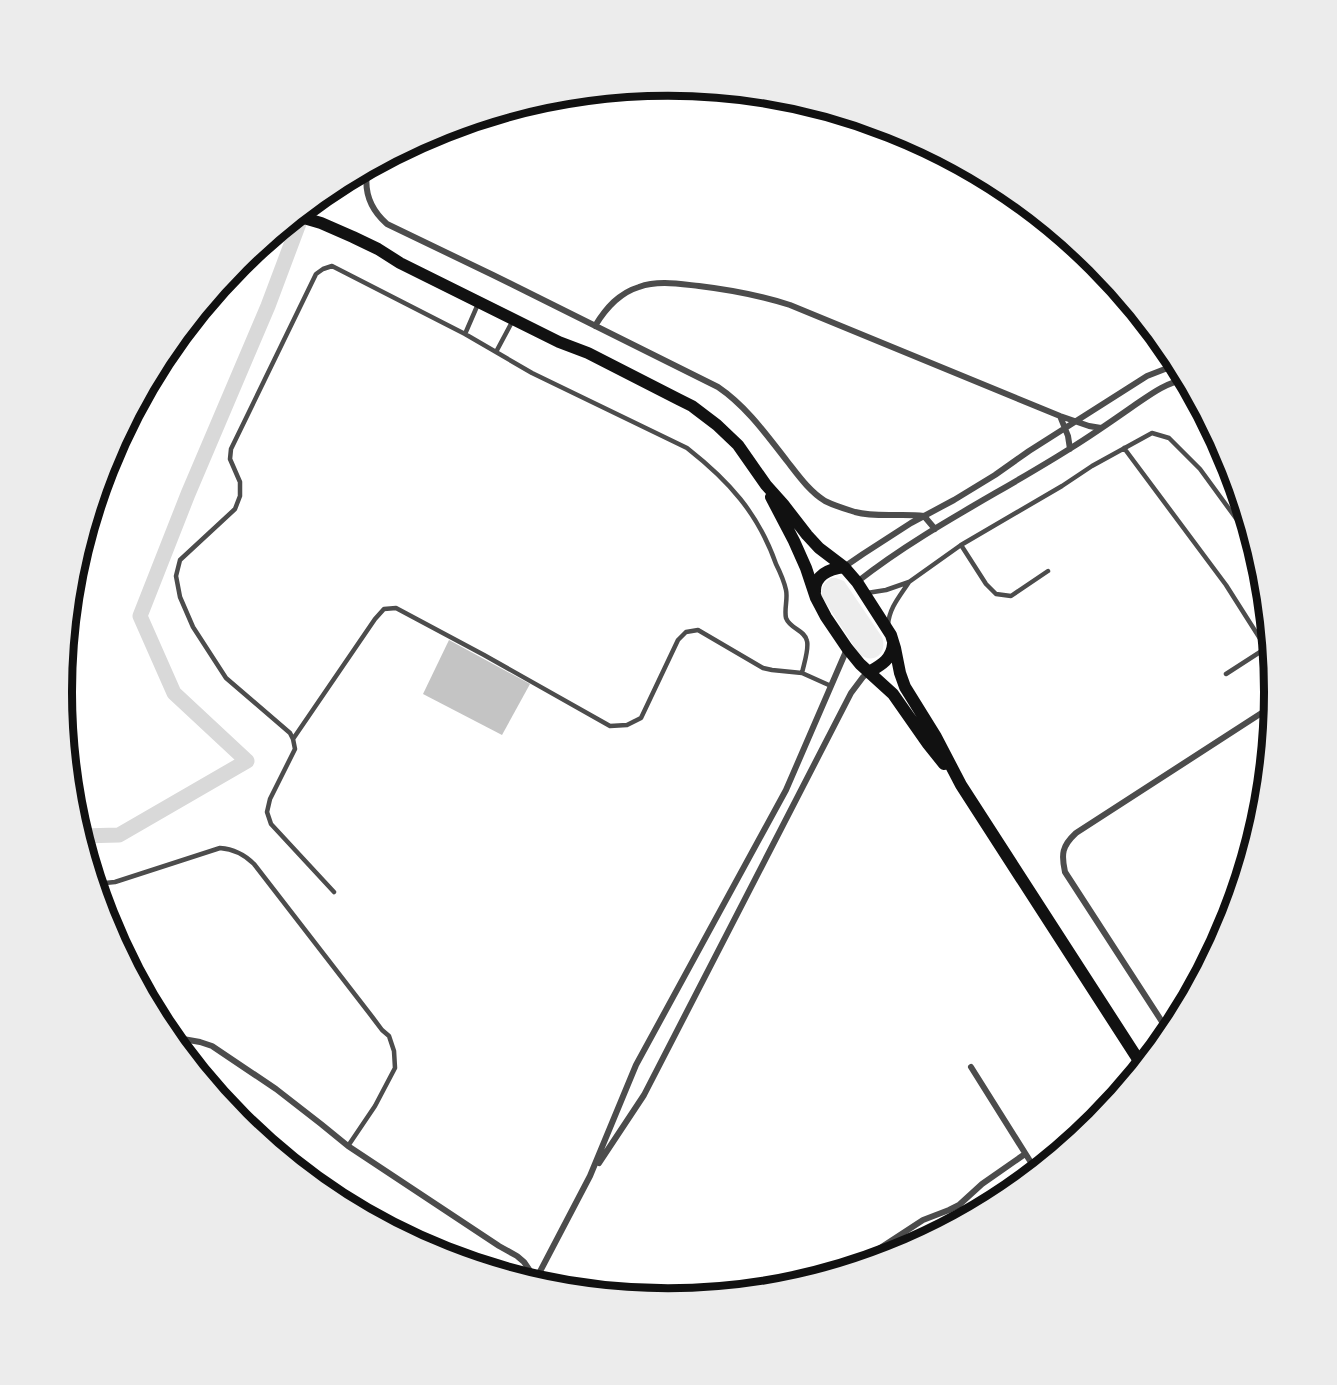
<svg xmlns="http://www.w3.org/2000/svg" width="1337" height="1385" viewBox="0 0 1337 1385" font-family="'Source Sans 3',sans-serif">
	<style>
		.green { fill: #eee }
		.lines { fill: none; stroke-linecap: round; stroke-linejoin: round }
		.canal { stroke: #d9d9d9; stroke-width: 15 }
		.building { fill: #c4c4c4 }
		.service { stroke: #4c4c4c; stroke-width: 4.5 }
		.minor { stroke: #4c4c4c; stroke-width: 6 }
		.secondary { stroke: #111; stroke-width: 12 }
		.rim { fill: none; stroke: #111; stroke-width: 8 }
	</style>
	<rect width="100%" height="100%" fill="#fff"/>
	<!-- green -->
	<path class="green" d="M831,578H836L844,581L882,637C888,654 873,665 859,654L822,597C820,588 824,583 831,578Z"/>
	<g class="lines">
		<!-- canal -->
		<path class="canal" d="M81,836L119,835L247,761L174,693L140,616L188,494L268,306L304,210"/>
	</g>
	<!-- building -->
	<path class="building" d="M449,640L530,684L502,735L423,694Z"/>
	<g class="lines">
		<!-- service -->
		<path class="service" d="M465,334L478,304
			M496,352L512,322
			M1124,448L1226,585L1266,648
			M961,545L986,584L996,594L1011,596L1048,571
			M867,593L886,590L909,582L961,545L1062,486L1092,466L1152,433L1169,438L1200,469L1254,543
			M888,625C889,608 900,596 909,582
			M1226,674L1271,645
			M293,739L375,619L384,609L396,608L484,655L610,726L627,725L641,718L678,640L686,632L698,630L763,668L772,670L802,673L831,686
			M95,884L115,882L220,848C234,849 244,854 254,864L373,1018L382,1030L389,1036L394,1051L395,1068L375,1106L348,1146
			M334,892L271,824L267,812L270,799L295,749L293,739L290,733L226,678L193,627L180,597L176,576L180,560L235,509L240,496V482L230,459L231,449L316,274L323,269L332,266L465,334L532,373L687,448C729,481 758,513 776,564C780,572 784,581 786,590C788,599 784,609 786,618C790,629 805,630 807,641C809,650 804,663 802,673"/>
		<!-- minor -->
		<path class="minor" d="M368,168C363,190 370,209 387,224L493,275L718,387C746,406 766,434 787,461C798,475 809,491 825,501C835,506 845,509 855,512C878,518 901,513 924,516L935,529
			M595,326C606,308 619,293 639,287C658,280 680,284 699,286C732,290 759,295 790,305L1060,416L1089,426L1101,428
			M1060,416L1068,436L1070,449
			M844,567L863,554L911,523L954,500L995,475L1029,451L1147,376L1165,369L1179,365
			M857,582C923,530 1000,493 1071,448C1092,435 1112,421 1132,407C1147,397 1166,382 1184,380
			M1170,1034L1065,872C1061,854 1062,846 1076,833L1274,705
			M171,1039H183L200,1042L212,1046L276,1089L321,1124L348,1146L499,1246L517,1256L524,1262L539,1284
			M971,1067L1037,1172
			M599,1163L644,1095L851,693L863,677L869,672
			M848,1269L923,1220L949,1210L959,1205L982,1184L1025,1154
			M534,1283L590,1176L636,1065L786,790L847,649"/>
		<!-- secondary -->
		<path class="secondary" d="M297,216L321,223L353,237L378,249L400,263L559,342L588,353L678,399L692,406L717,425L738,445L766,485L783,504L807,535L819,548L844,567L857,582L891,635L895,648L900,673L905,687L936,737L961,785L1143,1067
			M771,497L794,541L806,568L816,598L826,617L847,648L860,664L893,694L928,744L944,764
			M815,592C814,575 829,569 844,567
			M869,672C881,665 892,659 893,644"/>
	</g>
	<!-- crop -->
	<path d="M0 0H1337V1385H0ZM72 692a596 596 0 1 1 1192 0a596 596 0 1 1-1192 0Z" fill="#ececec" fill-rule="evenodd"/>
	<path class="rim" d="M72 692a596 596 0 1 1 1192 0a596 596 0 1 1-1192 0Z"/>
</svg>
